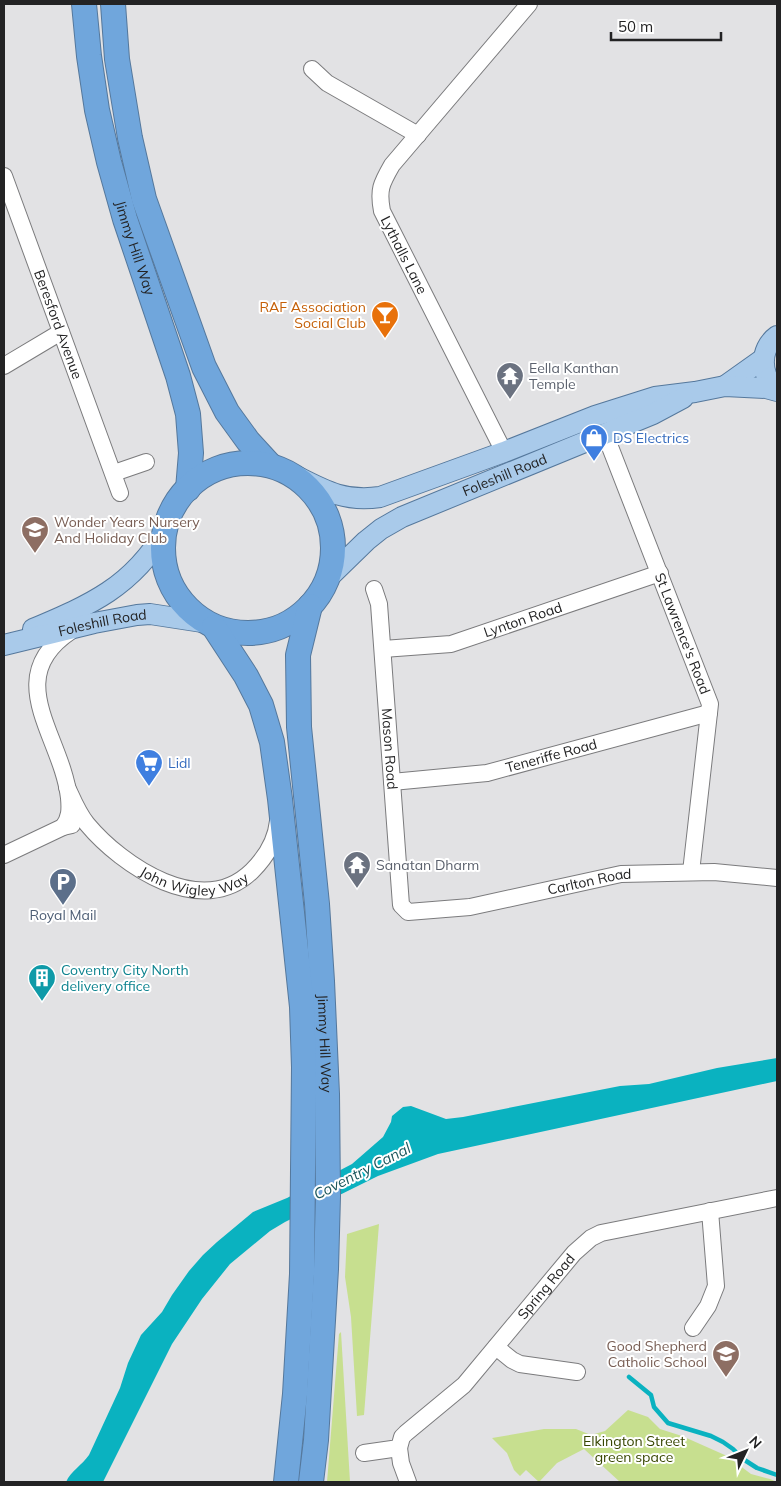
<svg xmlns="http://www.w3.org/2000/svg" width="781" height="1486" viewBox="0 0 781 1486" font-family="Mulish,sans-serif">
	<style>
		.green { fill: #c7df8f }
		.water { fill: #0ab2c0 }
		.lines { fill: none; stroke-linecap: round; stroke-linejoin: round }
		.stream { stroke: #0ab2c0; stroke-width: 4.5 }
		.minor-casing { stroke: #7b7b7d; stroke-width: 18 }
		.major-casing { stroke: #55789c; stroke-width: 22 }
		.highway-casing { stroke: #55789c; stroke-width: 26 }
		.minor { stroke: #fff; stroke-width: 16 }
		.major { stroke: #a9caea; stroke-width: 20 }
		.highway { stroke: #70a6dc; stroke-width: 24 }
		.labels { text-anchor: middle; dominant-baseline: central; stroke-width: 4; stroke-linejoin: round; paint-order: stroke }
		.street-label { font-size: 14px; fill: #232324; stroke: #fff }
		.food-label { font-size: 14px; fill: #c56008; stroke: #fff; text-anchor: end }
		.worship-label { font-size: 14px; fill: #5b616d; stroke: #fff; text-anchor: start }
		.shop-label { font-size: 14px; fill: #366cbe; stroke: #fff; text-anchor: start }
		.education-label { font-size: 14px; fill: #785e54; stroke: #fff; text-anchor: start }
		.service-label { font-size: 14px; fill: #4e5e75; stroke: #fff }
		.culture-label { font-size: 14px; fill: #0d838f; stroke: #fff; text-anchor: start }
		.park-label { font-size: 14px; fill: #374601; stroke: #fff }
		.water-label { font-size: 15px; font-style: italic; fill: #1e585e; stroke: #fff }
	</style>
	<rect width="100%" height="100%" fill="#e2e2e4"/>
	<!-- green -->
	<path class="green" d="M379,1224L364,1415L357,1416L351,1317L345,1277L347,1234Z
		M341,1332L350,1482H327L339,1334Z
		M628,1410L648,1417L660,1429L682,1436L727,1456L751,1474L770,1479L777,1482H620L584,1449L557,1463L539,1482L526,1470L520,1476L514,1470L507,1453L492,1438L544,1429H576L591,1435L605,1431Z"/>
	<!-- water -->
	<path class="water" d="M777,1058V1081L438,1154L378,1176L285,1222L270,1231L230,1264L202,1299L172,1344L103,1482H66C71,1471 82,1465 89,1455L120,1388L128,1363L141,1335L162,1312L172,1295L189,1271L203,1255L217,1242L253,1212L287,1198L352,1164L383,1137L391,1122L392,1116L403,1107L411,1106L446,1119L463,1117L620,1086L649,1084L717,1068Z"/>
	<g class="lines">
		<!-- stream -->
		<path class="stream" d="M629,1377L651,1395L654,1407L668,1423L711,1436L723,1442L733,1449L743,1459L757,1468L777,1475"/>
		<defs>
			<g id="minor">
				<path d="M312,69L327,83L418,135"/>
				<path id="s1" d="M4,176L120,493"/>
				<path d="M4,366L61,332"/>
				<path id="s2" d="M605,434L710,704L691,872"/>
				<path d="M504,452L382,211C378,190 381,184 392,165L529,4"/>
				<path d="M114,473L146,462"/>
				<path id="s3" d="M374,589L379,604L401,905L408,912L470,907L621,874L714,872L777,878"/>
				<path id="s4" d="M383,649L451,644L660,573"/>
				<path id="s5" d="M392,782L487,773L709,713"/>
				<path id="s6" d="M67,787C73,800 78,813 87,824C122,866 202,920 252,871C266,857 276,841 278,821"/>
				<path d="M63,827C70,818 70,809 69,798C62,736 0,678 71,631"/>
				<path d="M4,855L63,827L72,825"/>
				<path d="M693,1328L708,1306L716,1286L710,1211"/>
				<path d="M496,1347L512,1360L520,1364L577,1372"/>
				<path d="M399,1448L401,1463L408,1482"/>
				<path id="s7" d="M364,1453L399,1448L402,1437L406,1433L464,1385L574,1253L591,1238L601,1233L777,1198"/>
			</g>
			<g id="major">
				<path d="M777,336C759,349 760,376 777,389"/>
				<path d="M725,386L763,359"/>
				<path d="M298,477C327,492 347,502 380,497L504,452L595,416L655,397L695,392L725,386L766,388L777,391"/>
				<path id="s8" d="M329,577L366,541L381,529L402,517L653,414L683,398"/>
				<path d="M33,629C90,605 132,587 165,531"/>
				<path id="s9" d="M4,645L94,623L137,615L150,614L202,622"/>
			</g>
			<g id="highway">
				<path id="s10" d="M84,4L89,56L97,110L109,162L125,219L178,376L188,414L191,453L188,489"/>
				<path d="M113,4L117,59L130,138L144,199L204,367L227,412L248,441L270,465"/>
				<circle cx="248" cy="548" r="85"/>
				<path id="s11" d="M310,606L298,655L299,727L317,904L322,981L327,1094L328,1196L326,1269L316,1440L311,1482"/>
				<path d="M214,627L246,676L261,705L272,742L280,799L302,1007L304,1067L302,1274L295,1394L286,1482"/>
			</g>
		</defs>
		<!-- minor casing -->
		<use href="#minor" class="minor-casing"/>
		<!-- major casing -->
		<use href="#major" class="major-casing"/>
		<!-- highway casing -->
		<use href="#highway" class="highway-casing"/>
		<!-- minor -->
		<use href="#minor" class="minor"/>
		<!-- major -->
		<use href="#major" class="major"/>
		<!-- highway -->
		<use href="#highway" class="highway"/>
	</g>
	<!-- icons -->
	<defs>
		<symbol id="bar-pin" viewBox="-11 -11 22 30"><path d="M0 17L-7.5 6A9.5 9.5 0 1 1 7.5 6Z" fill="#e8710a" stroke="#fff"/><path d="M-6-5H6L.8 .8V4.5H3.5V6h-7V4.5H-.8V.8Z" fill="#fff"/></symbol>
		<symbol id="temple-pin" viewBox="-11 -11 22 30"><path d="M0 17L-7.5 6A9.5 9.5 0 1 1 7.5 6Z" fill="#6b7280" stroke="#fff"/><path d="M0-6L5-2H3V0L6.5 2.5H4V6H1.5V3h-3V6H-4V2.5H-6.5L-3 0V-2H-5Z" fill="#fff"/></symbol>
		<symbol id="shop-pin" viewBox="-11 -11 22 30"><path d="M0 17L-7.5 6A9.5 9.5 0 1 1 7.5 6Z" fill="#3f7fe0" stroke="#fff"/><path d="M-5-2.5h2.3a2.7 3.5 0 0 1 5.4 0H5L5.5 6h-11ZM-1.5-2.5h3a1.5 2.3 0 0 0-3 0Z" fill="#fff"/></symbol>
		<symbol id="school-pin" viewBox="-11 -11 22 30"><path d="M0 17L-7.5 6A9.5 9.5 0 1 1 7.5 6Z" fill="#8d6e63" stroke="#fff"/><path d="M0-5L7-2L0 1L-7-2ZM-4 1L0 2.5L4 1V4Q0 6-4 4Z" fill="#fff"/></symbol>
		<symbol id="supermarket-pin" viewBox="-11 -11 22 30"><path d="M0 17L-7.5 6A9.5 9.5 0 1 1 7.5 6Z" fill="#3f7fe0" stroke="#fff"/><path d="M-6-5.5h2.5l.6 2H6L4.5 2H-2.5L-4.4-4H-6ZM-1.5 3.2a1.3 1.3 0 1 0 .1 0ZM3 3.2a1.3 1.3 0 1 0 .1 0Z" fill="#fff"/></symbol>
		<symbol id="parking-pin" viewBox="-11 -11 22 30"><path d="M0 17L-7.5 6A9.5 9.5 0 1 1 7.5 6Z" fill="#5c6f8a" stroke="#fff"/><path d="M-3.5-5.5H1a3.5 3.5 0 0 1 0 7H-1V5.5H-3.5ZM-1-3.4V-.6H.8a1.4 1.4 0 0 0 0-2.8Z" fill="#fff"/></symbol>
		<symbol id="building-pin" viewBox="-11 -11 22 30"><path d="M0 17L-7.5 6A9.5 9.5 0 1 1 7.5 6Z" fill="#0f9aa8" stroke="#fff"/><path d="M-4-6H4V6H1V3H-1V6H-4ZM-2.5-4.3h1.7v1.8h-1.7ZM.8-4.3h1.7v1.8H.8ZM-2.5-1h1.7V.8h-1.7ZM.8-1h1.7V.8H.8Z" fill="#fff"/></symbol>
	</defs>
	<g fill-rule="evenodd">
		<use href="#bar-pin" x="369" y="299" width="32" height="43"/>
		<use href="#temple-pin" x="494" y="360" width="32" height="43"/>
		<use href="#shop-pin" x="578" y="422" width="32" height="43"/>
		<use href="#school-pin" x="19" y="514" width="32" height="43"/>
		<use href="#supermarket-pin" x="133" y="747" width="32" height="43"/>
		<use href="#temple-pin" x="341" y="849" width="32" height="43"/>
		<use href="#parking-pin" x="47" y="866" width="32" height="43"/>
		<use href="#building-pin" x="26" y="962" width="32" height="43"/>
		<use href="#school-pin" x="710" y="1338" width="32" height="43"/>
	</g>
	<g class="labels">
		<!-- street labels -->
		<g class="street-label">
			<text stroke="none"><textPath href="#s10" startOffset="250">Jimmy Hill Way</textPath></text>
			<text transform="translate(404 255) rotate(63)">Lythalls Lane</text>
			<text stroke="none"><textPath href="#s1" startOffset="158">Beresford Avenue</textPath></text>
			<text stroke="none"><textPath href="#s8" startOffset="206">Foleshill Road</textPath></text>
			<text stroke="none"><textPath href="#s4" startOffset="144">Lynton Road</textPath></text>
			<text stroke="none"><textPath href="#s9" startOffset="101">Foleshill Road</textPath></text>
			<text stroke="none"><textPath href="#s2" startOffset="214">St Lawrence's Road</textPath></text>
			<text stroke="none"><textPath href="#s3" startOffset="161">Mason Road</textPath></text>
			<text stroke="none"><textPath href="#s5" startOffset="162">Teneriffe Road</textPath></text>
			<text stroke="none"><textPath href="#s6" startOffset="170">John Wigley Way</textPath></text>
			<text stroke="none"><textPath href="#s3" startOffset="512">Carlton Road</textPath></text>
			<text stroke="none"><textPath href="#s11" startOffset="440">Jimmy Hill Way</textPath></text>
			<text stroke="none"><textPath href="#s7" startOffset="256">Spring Road</textPath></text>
		</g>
		<!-- food labels -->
		<g class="food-label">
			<text x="366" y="307">RAF Association<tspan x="366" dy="16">Social Club</tspan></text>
		</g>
		<!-- worship labels -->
		<g class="worship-label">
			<text x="529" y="368">Eella Kanthan<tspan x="529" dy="16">Temple</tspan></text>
			<text x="376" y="865">Sanatan Dharm</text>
		</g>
		<!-- shop labels -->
		<g class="shop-label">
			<text x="613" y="438">DS Electrics</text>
			<text x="168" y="763">Lidl</text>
		</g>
		<!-- education labels -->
		<g class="education-label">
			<text x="54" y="522">Wonder Years Nursery<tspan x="54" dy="16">And Holiday Club</tspan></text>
			<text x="707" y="1346" text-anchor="end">Good Shepherd<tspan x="707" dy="16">Catholic School</tspan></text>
		</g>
		<!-- service labels -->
		<g class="service-label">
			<text x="63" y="915">Royal Mail</text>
		</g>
		<!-- culture labels -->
		<g class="culture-label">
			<text x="61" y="970">Coventry City North<tspan x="61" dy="16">delivery office</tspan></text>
		</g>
		<!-- park labels -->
		<g class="park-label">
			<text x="634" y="1441">Elkington Street<tspan x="634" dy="16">green space</tspan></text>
		</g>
		<!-- water labels -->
		<g class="water-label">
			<text transform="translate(362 1171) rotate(-27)">Coventry Canal</text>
		</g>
	</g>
	<!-- border -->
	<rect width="781" height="1486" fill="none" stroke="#232324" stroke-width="10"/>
	<!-- north arrow -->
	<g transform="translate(746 1451) rotate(47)" stroke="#ffffff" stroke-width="4" paint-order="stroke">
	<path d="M0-4L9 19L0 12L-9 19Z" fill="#232324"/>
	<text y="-8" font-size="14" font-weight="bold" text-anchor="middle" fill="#232324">N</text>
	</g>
	<!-- scale -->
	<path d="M611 32v8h110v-8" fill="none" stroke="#232324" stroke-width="2.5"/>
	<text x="618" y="32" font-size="15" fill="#232324" stroke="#ffffff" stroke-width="4" paint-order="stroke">50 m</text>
</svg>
